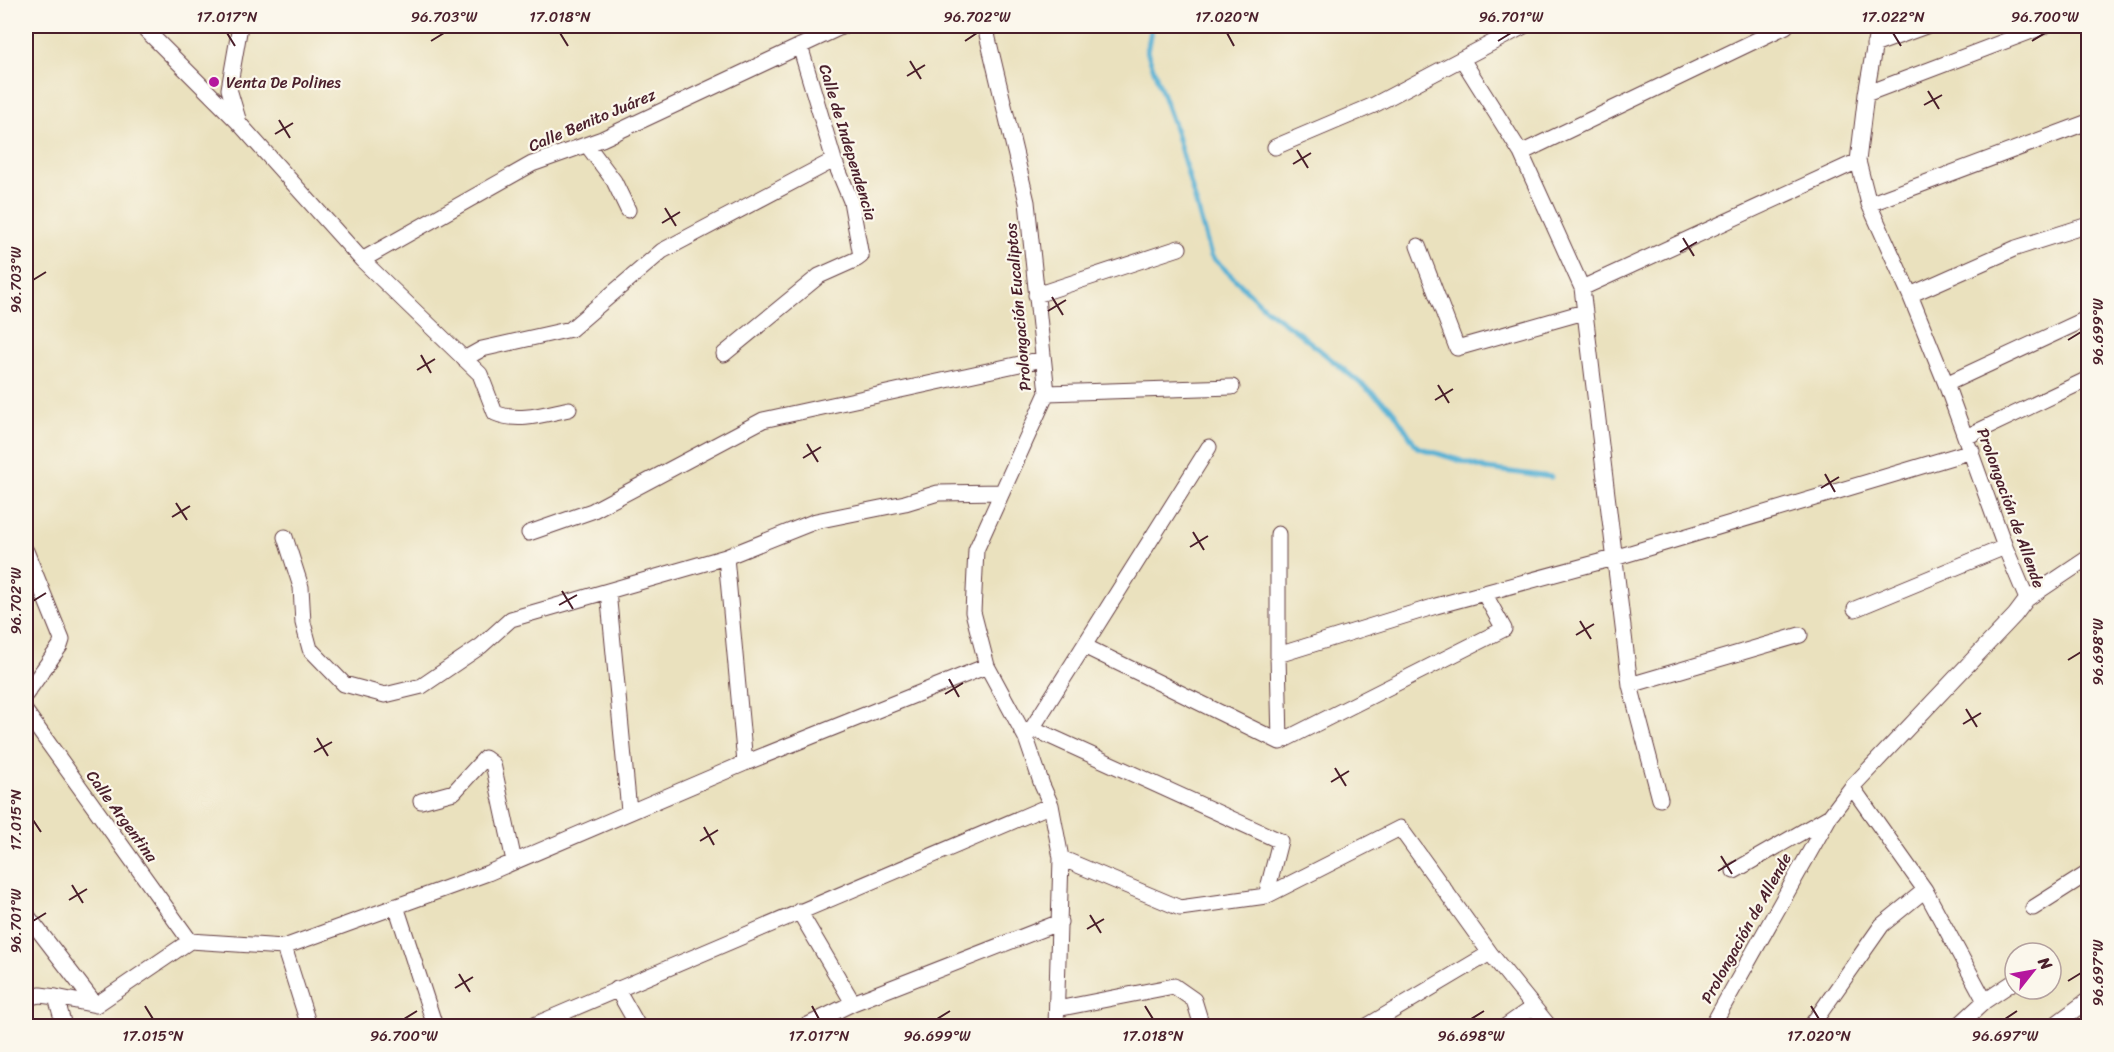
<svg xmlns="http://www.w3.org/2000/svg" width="2114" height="1052" viewBox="0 0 2114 1052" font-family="Sriracha,sans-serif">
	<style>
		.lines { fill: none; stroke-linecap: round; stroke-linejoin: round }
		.stream { stroke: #57b1d4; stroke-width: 5 }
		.minor-casing { stroke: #623c41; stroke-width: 17 }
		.minor { stroke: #fff; stroke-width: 15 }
		.ticks { fill: none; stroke: #4a1f2b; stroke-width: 2 }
		.poi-dot { fill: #b5179e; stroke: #fbf7ec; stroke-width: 2 }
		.labels { text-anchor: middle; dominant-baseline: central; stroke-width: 4.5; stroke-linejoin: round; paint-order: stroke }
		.poi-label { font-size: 16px; fill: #4a1f2b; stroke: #fbf7ec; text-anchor: start }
		.street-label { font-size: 16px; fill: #4a1f2b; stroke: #fbf7ec }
		.neatline { fill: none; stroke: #4a1f2b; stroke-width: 2 }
		.ticks-label { font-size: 15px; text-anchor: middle; fill: #4a1f2b }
	</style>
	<rect width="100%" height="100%" fill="#fbf7ec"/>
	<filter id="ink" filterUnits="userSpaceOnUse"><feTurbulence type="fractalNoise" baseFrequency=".0167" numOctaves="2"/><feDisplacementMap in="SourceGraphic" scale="12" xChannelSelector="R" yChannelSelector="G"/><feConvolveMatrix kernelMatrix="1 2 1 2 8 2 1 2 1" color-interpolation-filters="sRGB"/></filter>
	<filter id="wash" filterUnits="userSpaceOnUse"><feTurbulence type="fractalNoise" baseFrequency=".008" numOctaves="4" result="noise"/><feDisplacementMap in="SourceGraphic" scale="24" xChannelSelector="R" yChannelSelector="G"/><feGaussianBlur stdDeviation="1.35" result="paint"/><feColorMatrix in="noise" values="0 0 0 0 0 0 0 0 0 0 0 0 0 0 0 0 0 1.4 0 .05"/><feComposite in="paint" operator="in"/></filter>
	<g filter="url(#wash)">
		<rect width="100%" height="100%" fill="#eae1be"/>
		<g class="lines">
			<!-- stream -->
			<path class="stream" d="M1152,26L1147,51L1174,125L1211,256L1266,309L1300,334L1392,409L1417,447L1487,469L1551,477"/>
		</g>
	</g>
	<g filter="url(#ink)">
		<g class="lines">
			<defs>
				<path id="minor" d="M142,26L238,122L362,260L480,374L495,413C518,423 545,414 569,409
					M985,26L1027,202L1047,393L976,550L973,612L987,666L1026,738L1042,785L1051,805L1061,858L1056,1026
					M1878,26L1866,94L1858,161L1869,204L1910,295L1946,384L2005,547L2027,599
					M1874,45L1926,26
					M1462,59L1521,153L1582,288L1630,685L1660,799
					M1866,94L2045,26
					M238,119L229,89L240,26
					M587,145L614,181L628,210
					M1275,147L1374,105L1524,26
					M1521,153L1786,26
					M1869,204L2088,122
					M1418,246L1457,348L1584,312
					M362,260L532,164L602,139L843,26
					M1582,288L1858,161
					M1036,295L1179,248
					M1910,295L2016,248L2088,225
					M724,354L819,276L857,259L861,256L851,201L834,160L800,46
					M464,359L482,349L571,329L662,251L834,160
					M1946,384L2088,318
					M1047,393L1232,387
					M1966,437L2088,379
					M529,533L592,511L763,420L1043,359
					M1278,534V655L1280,742
					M285,537L301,587L303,623L310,649L344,684L385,695L422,686L481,646L511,619L726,557L816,521L905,503L938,493L1002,492
					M26,551L62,640L60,646L26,694
					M726,557L745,763
					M608,591L629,811
					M1855,609L2005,547
					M1084,646L1280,742
					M1278,655L1436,606L1614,558L1972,451
					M1630,685L1800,635
					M26,712L190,941
					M1032,728L1280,841L1266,896
					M1026,738L1209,447
					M1280,742L1504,629L1484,593
					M1852,787L1925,890L1985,1001
					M421,801L454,792L485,758L493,764L514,861
					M1061,858L1180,908L1266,896L1400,828L1490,953L1549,1026
					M1734,871L1830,816
					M396,906L435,1026
					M2033,908L2088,873
					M799,911L853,1003
					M26,914L96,1005
					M190,941L284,947L488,873L745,763L987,666
					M284,947L309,1026
					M617,989L638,1026
					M26,998L40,995L56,997
					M1057,1009L1174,986L1194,1000L1202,1026
					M64,1026L56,997L96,1005L190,941
					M532,1026L1051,805
					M806,1026L853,1003L1060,922
					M1367,1026L1490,953
					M1506,1026L1533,1007
					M1712,1026L1830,816L1852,787L2015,615L2027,599L2088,558
					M1811,1026L1882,925L1925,890
					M1958,1026L1985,1001L2015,981
					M2053,1026L2088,1000"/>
			</defs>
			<!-- minor casing -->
			<use href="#minor" class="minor-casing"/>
			<!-- minor -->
			<use href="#minor" class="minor"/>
		</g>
	</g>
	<!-- ticks -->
	<path class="ticks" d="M227,33L235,46M560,33L568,46M1227,33L1234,46M1893,33L1901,46M431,41L444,33M965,41L977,33M1498,41L1511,33M2032,41L2045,33M910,61L921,79M907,76L925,65M1928,91L1939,109M1924,105L1942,95M279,120L290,138M275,134L293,123M1297,150L1308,168M1293,164L1311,153M665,208L676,226M662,223L680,212M1683,238L1694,256M1680,252L1697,242M33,280L46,272M1052,297L1063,315M1048,311L1066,300M2068,340L2081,332M421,355L431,373M417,370L435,359M1438,385L1449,403M1435,400L1453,389M807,444L818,462M803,458L821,447M1825,474L1835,492M1821,488L1839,477M176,503L187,520M172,517L190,506M1193,532L1204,550M1190,547L1208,536M562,591L573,609M33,601L46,593M559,605L577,595M1580,621L1591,639M1576,635L1594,624M2068,660L2081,652M949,679L959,697M945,694L963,683M1966,709L1977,727M1963,724L1981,713M317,738L328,756M314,752L332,742M1335,768L1346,786M1331,782L1349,771M33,820L41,832M704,827L714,845M700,841L718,830M1721,856L1732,874M1718,871L1736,860M72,885L83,903M69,900L87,889M1090,915L1101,933M33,921L46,913M1087,929L1104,919M459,974L470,992M2068,981L2081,973M455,988L473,977M145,1006L153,1019M812,1006L819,1019M1145,1006L1153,1019M1811,1006L1819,1019M404,1019L417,1011M937,1019L950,1011M1471,1019L1484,1011M2005,1019L2017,1011"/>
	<!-- markers -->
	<circle class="poi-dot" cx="214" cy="82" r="6"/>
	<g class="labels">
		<!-- poi labels -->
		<g class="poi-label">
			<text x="226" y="82">Venta De Polines</text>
		</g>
		<!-- street labels -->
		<g class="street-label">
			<text transform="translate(592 120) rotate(-23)">Calle Benito Juárez</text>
			<text transform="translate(848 142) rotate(73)">Calle de Independencia</text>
			<text transform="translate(1018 307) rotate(-95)">Prolongación Eucaliptos</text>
			<text transform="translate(2011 508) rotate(70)">Prolongación de Allende</text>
			<text transform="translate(122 816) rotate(54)">Calle Argentina</text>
			<text transform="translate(1746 928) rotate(-61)">Prolongación de Allende</text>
		</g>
	</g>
	<!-- margin -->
	<rect width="2114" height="1052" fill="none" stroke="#fbf7ec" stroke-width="66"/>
	<!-- north arrow -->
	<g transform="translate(2033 971) rotate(59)"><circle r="28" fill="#fbf7ec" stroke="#b4a19f" stroke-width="1.5"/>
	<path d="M0-4.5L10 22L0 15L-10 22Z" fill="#b5179e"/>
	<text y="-9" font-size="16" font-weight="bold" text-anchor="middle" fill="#4a1f2b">N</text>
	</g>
	<rect x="33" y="33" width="2048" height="986" class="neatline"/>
	<g class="ticks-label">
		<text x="227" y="22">17.017°N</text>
		<text x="444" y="22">96.703°W</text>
		<text x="560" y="22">17.018°N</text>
		<text x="977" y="22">96.702°W</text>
		<text x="1227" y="22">17.020°N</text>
		<text x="1511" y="22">96.701°W</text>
		<text x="1893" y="22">17.022°N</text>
		<text x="2045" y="22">96.700°W</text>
		<text transform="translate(16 280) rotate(-90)" y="5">96.703°W</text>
		<text transform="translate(2098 332) rotate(-90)" y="5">96.699°W</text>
		<text transform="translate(16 601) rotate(-90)" y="5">96.702°W</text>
		<text transform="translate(2098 652) rotate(-90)" y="5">96.698°W</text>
		<text transform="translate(16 820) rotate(-90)" y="5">17.015°N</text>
		<text transform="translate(16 921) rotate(-90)" y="5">96.701°W</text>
		<text transform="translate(2098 973) rotate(-90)" y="5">96.697°W</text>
		<text x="153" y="1041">17.015°N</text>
		<text x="404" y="1041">96.700°W</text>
		<text x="819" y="1041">17.017°N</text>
		<text x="937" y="1041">96.699°W</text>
		<text x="1153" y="1041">17.018°N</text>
		<text x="1471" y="1041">96.698°W</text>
		<text x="1819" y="1041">17.020°N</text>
		<text x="2005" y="1041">96.697°W</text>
	</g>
</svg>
